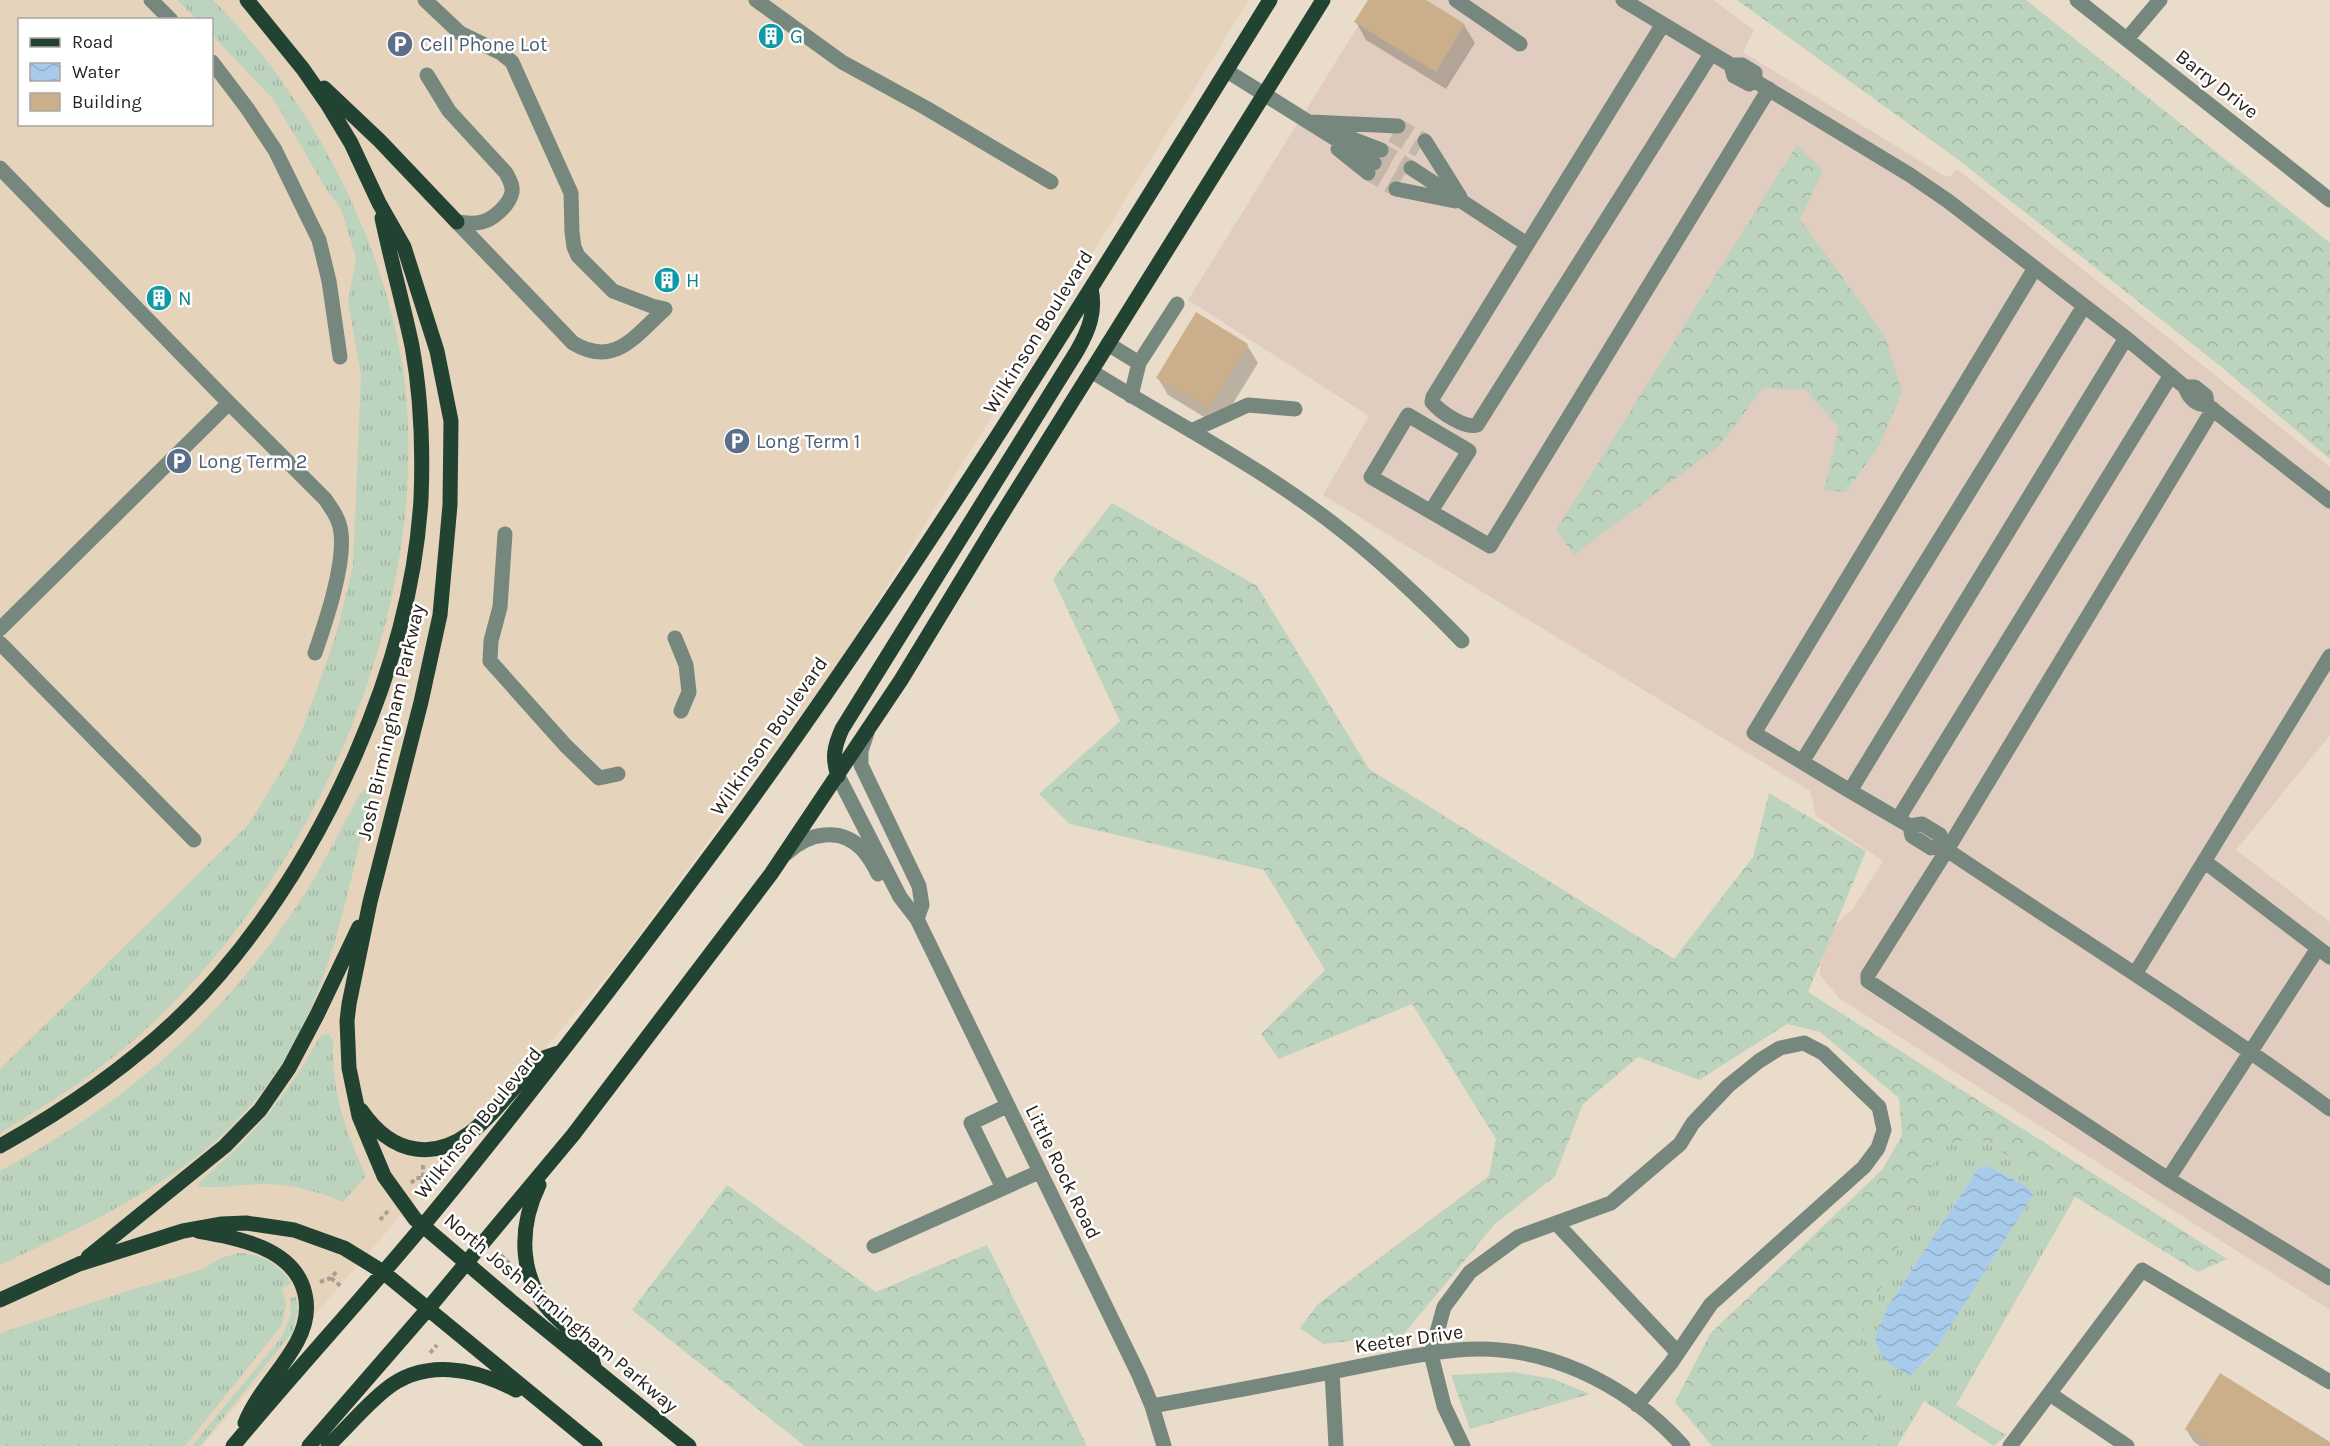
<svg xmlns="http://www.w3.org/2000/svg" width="2330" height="1446" viewBox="0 0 2330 1446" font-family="Karla,sans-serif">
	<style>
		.commercial { fill: #e0cdbf }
		.built { fill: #e5d3bb; fill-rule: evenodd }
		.grass { fill: url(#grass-tufts); fill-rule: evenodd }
		.forest { fill: url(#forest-crowns) }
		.water { fill: url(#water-waves) }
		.shadow { fill: #0003 }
		.building { fill: #caaf8a }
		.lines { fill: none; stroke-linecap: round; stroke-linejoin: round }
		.minor-tunnel { stroke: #c3b7a8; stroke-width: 15; stroke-dasharray: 15 8; stroke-linecap: butt }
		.path { stroke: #aa9f92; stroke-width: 4; stroke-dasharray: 4.5 3; stroke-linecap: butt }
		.minor { stroke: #76887e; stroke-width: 15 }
		.major { stroke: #224332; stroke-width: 15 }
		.labels { text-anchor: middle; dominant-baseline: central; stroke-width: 5; stroke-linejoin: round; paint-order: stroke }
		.culture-label { font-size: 20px; fill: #0d838f; stroke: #fff; text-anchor: start }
		.service-label { font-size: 20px; fill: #4e5e75; stroke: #fff; text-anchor: start }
		.street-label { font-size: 20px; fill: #27221c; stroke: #fff }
	</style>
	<defs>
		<pattern id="grass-tufts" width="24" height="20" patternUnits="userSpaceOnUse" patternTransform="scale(1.5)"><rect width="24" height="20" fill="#bcd3be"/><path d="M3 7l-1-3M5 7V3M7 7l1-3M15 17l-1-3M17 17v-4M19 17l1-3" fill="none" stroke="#a2b5a3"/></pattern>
		<pattern id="forest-crowns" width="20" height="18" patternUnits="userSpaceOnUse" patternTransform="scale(1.5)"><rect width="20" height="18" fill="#bcd3be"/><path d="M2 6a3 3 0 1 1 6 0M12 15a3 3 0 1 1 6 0" fill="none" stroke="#a2b5a3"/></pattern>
		<pattern id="water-waves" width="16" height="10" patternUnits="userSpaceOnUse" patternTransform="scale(1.5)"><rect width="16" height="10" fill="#a8cbeb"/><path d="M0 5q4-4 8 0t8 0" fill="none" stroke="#91aec9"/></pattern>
	</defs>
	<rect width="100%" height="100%" fill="#eadccb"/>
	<!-- commercial -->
	<path class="commercial" d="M1374,0H1713L1754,30L1743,52L1943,175L1950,177L1957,169L2330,467V735L2236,850L2330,922V1310L1840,999L1820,975V959L1835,925L1852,910L1883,861L1816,816L1810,791L1323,495L1369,416L1188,300Z"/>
	<!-- built -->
	<path class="built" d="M0,0H1249L841,660L620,961L202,1446H0ZM20,20H212V124H20Z"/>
	<!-- grass -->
	<path class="grass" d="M177,0H213C319,105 403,273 408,424C416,631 318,853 176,1000C125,1054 64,1095 0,1133V1069L249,824L288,760L304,725L336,635L353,566L361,375L348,302L356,258L341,209L326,189L274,100L212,35V20L197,19Z
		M364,790L370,791L371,795L369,805C353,868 341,933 317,993C256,1149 141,1199 0,1265V1171C116,1109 213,1028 288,919C315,881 336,839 358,797Z
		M324,1034H329L333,1041C332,1094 345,1129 366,1176L343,1202C320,1192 295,1185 269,1184C255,1183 206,1190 199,1186L198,1184L205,1177C257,1132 288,1095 321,1035Z
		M1982,1140L2075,1197L1956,1405L2006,1435L1994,1446L1924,1401L1897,1446H1864L1885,1385L1854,1353L1942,1143ZM1987,1166L2032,1195L1936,1349L1923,1364L1888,1306L1979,1167Z
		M238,1253C262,1254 278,1263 291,1283L282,1288L286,1305L282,1325L185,1446H0V1333L131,1290L201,1270L221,1258Z
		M296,1297L298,1310L292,1333L200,1446H192L281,1338L291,1315L290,1298Z"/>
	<!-- forest -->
	<path class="forest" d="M1737,0H2026L2330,243V459L2219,365L1956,158Z
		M1797,145L1823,171L1800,219L1885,336L1902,392L1879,446L1846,492L1824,490L1839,428L1806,390L1763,388L1720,445L1574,555L1556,530Z
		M1112,503L1257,586L1369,769L1674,959L1753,857L1769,793L1866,851L1808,992L2227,1259L2198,1272L1982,1140L1942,1143L1854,1353L1885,1385L1864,1446H1712L1675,1402L1710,1334L1882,1170L1902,1136L1899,1098L1820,1032L1787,1024L1699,1080L1638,1057L1583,1104L1555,1176L1494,1225L1403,1335L1323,1344L1300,1328L1318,1304L1489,1176L1496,1139L1412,1004L1279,1059L1261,1034L1325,970L1264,870L1070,824L1039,794L1120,721L1053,579Z
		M727,1185L876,1292L987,1245L1087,1446H805L632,1310Z
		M1514,1372L1553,1379L1590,1394L1470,1429L1451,1375Z"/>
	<!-- water -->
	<path class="water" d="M1987,1166L2026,1186L2033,1195L1936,1349L1911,1375C1888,1365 1883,1362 1875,1338L1888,1306L1979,1167Z"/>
	<!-- shadow -->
	<path class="shadow" d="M1370,0H1423L1464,25L1475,43L1446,89L1366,40L1356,22Z
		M1247,345L1258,363L1219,426L1168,395L1158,378Z
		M2186,1429L2330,1444V1446H2200L2194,1442Z"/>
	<!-- building -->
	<path class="building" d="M1368,0H1426L1465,24L1436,72L1354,22Z
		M1196,312L1248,344L1209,409L1156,378Z
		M2220,1373L2330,1442V1446H2212L2185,1429Z"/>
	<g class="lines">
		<!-- minor-tunnel -->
		<path class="minor-tunnel" d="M1398,126L1425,141
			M1392,135L1419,150
			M1381,150L1411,168
			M1374,163L1402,179
			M1368,173L1396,189"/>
		<!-- path -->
		<path class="path" d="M423,1165V1183L426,1186
			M411,1183L416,1178H423
			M380,1220L388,1211
			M501,1255L509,1263
			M331,1278L342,1287
			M320,1282L331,1278L337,1271
			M430,1353L437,1345"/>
		<!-- minor -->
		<path class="minor" d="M151,0L171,20
			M425,0L460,33L501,53L512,62L571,193L572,232L574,247L578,256L613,291L652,306L665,309
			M756,0L842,62L926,108L1051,182
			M1456,0L1520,44
			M1623,0L1731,65H1742L1755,73V81L1910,175L1948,201L2126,338L1850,791L1910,826L1922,824L1940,835L1941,846
			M2077,0L2330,200
			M1663,24L1433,397L1432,402C1440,412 1465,429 1477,425L1711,54
			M2127,39L2160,0
			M212,62L247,108L275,150L319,240L329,281L340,357
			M1731,65L1734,76L1749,84L1755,81
			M1227,71L1374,163
			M427,75L449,111L506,173C509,179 513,185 512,192C510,204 494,219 482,222C474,224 464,223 457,222
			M1310,122L1398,126
			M1342,135L1381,150
			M1425,141L1460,197
			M1338,149L1368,173
			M0,168L229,403L325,499C332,509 340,520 341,533C345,565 326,621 315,653
			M1411,168L1527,244
			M1396,189L1455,201
			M457,222L573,343C615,368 635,336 665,309
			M2126,338L2185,387C2189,398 2195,405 2207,405L2330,501
			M1108,344L1139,363L1131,396
			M1139,363L1177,304
			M1091,371C1176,424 1267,470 1345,533C1387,566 1425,603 1462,641
			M2185,387H2195L2206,396L2207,405
			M2213,409L1947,850L1868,975V981L2168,1179L2330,1278
			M1191,431L1248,405L1295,409
			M1431,511L1469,451L1408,415L1371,477L1490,546L1769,89
			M505,534L500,607L491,641L490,661L566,746L599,778L618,774
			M0,629L229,403
			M675,638L686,665L689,692L681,711
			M0,643L194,840
			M867,733L861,751V765L919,886L922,905L917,919
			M1802,762L2084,306
			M838,776L900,897L917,919L1139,1375L1152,1406L1164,1446
			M1850,791L1754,733L2035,268
			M1898,819L2171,375
			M1910,826L1912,836L1931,848L1941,846C2070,933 2204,1016 2330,1109
			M787,853C808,833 841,826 863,850C869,857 874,865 878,874
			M2204,861L2330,957
			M2135,974L2330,656
			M2168,1179L2318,948
			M1003,1188L971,1123L1007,1106
			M1557,1224L1678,1353
			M874,1246L1039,1172
			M1332,1372L1336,1446
			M2050,1394L2127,1446
			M1152,1406C1212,1395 1272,1384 1331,1372C1373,1364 1414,1354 1457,1350C1543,1342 1626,1383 1683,1446
			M1463,1446L1444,1406L1431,1354L1444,1307L1470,1272L1518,1237L1611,1203L1680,1144L1693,1123L1728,1086L1759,1061L1780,1048L1804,1043L1823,1053L1879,1107L1884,1130L1878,1148L1864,1167L1711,1304L1671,1363L1637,1405
			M2010,1446L2142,1270L2330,1382"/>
		<!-- major -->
		<path class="major" d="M247,0L303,69L328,105L351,143L379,203L404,247L437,351L451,421L450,505L440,615L421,702L370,902L349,1004L347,1021L349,1068L359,1116L384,1176L415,1219L511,1301L689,1446
			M324,88L380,141L457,222
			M838,776C832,758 834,747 842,729L1077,351C1089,330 1096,312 1091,288
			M361,1110C374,1129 393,1146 416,1149C469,1157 503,1096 536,1064L546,1057L561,1052
			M0,1146C81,1101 158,1046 219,975C326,850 411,665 421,499C423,449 421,395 412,346C403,303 391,261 382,218
			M539,1185C518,1228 518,1281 555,1316C569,1330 590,1346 594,1366
			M198,1231C238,1238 295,1248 305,1294C309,1311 305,1327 297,1342C282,1370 257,1393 245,1423
			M88,1257L225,1146L260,1110L289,1068L317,1015L359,927
			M0,1300L79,1264L183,1231L222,1224L246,1223L294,1230L344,1248L383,1272L595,1446
			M233,1446C296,1370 363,1298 426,1222C534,1091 637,955 738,818C929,555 1099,276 1270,0
			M309,1446L427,1310L573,1135L771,874L901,680L997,522L1323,0
			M328,1446C347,1428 364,1407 385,1390C424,1358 474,1368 516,1390"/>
	</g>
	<!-- icons -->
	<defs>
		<symbol id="building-disc" viewBox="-11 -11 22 22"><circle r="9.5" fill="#0f9aa8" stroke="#fff"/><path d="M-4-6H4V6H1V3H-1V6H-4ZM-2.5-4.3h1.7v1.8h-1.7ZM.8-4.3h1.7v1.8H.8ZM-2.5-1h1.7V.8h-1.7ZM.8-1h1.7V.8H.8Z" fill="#fff"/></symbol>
		<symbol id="parking-disc" viewBox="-11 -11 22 22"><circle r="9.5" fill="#5c6f8a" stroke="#fff"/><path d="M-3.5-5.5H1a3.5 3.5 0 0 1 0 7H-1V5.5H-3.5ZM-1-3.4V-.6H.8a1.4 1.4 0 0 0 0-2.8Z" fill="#fff"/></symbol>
	</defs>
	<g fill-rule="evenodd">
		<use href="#building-disc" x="756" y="21" width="30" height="30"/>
		<use href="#parking-disc" x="385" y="29" width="30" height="30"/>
		<use href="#building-disc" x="652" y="265" width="30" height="30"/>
		<use href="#building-disc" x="144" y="283" width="30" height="30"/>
		<use href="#parking-disc" x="722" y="426" width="30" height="30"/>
		<use href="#parking-disc" x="164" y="446" width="30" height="30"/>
	</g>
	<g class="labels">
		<!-- culture labels -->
		<g class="culture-label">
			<text x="790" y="36">G</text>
			<text x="686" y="280">H</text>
			<text x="178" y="298">N</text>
		</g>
		<!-- service labels -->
		<g class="service-label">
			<text x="420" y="44">Cell Phone Lot</text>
			<text x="756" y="441">Long Term 1</text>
			<text x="198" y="461">Long Term 2</text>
		</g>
		<!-- street labels -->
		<g class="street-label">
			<text transform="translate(2217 84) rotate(38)">Barry Drive</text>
			<text transform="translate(1038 332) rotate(-58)">Wilkinson Boulevard</text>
			<text transform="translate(391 722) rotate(-77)">Josh Birmingham Parkway</text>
			<text transform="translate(769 736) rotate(-55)">Wilkinson Boulevard</text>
			<text transform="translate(478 1123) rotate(-51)">Wilkinson Boulevard</text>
			<text transform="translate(1063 1172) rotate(64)">Little Rock Road</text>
			<text transform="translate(561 1313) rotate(40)">North Josh Birmingham Parkway</text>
			<text transform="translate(1409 1339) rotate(-8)">Keeter Drive</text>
		</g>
	</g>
	<!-- legend -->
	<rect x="18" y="18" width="195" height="108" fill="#ffffff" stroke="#a9a7a4" stroke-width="1.5"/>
	<rect x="30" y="38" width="30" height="9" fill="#224332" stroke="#a9a7a4" stroke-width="1.5"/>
	<text x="72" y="48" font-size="18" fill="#27221c">Road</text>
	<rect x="30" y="63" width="30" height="18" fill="url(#water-waves)" stroke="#a9a7a4" stroke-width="1.5"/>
	<text x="72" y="78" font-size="18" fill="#27221c">Water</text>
	<rect x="30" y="93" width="30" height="18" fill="#caaf8a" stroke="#a9a7a4" stroke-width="1.5"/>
	<text x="72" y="108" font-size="18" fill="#27221c">Building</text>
</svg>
